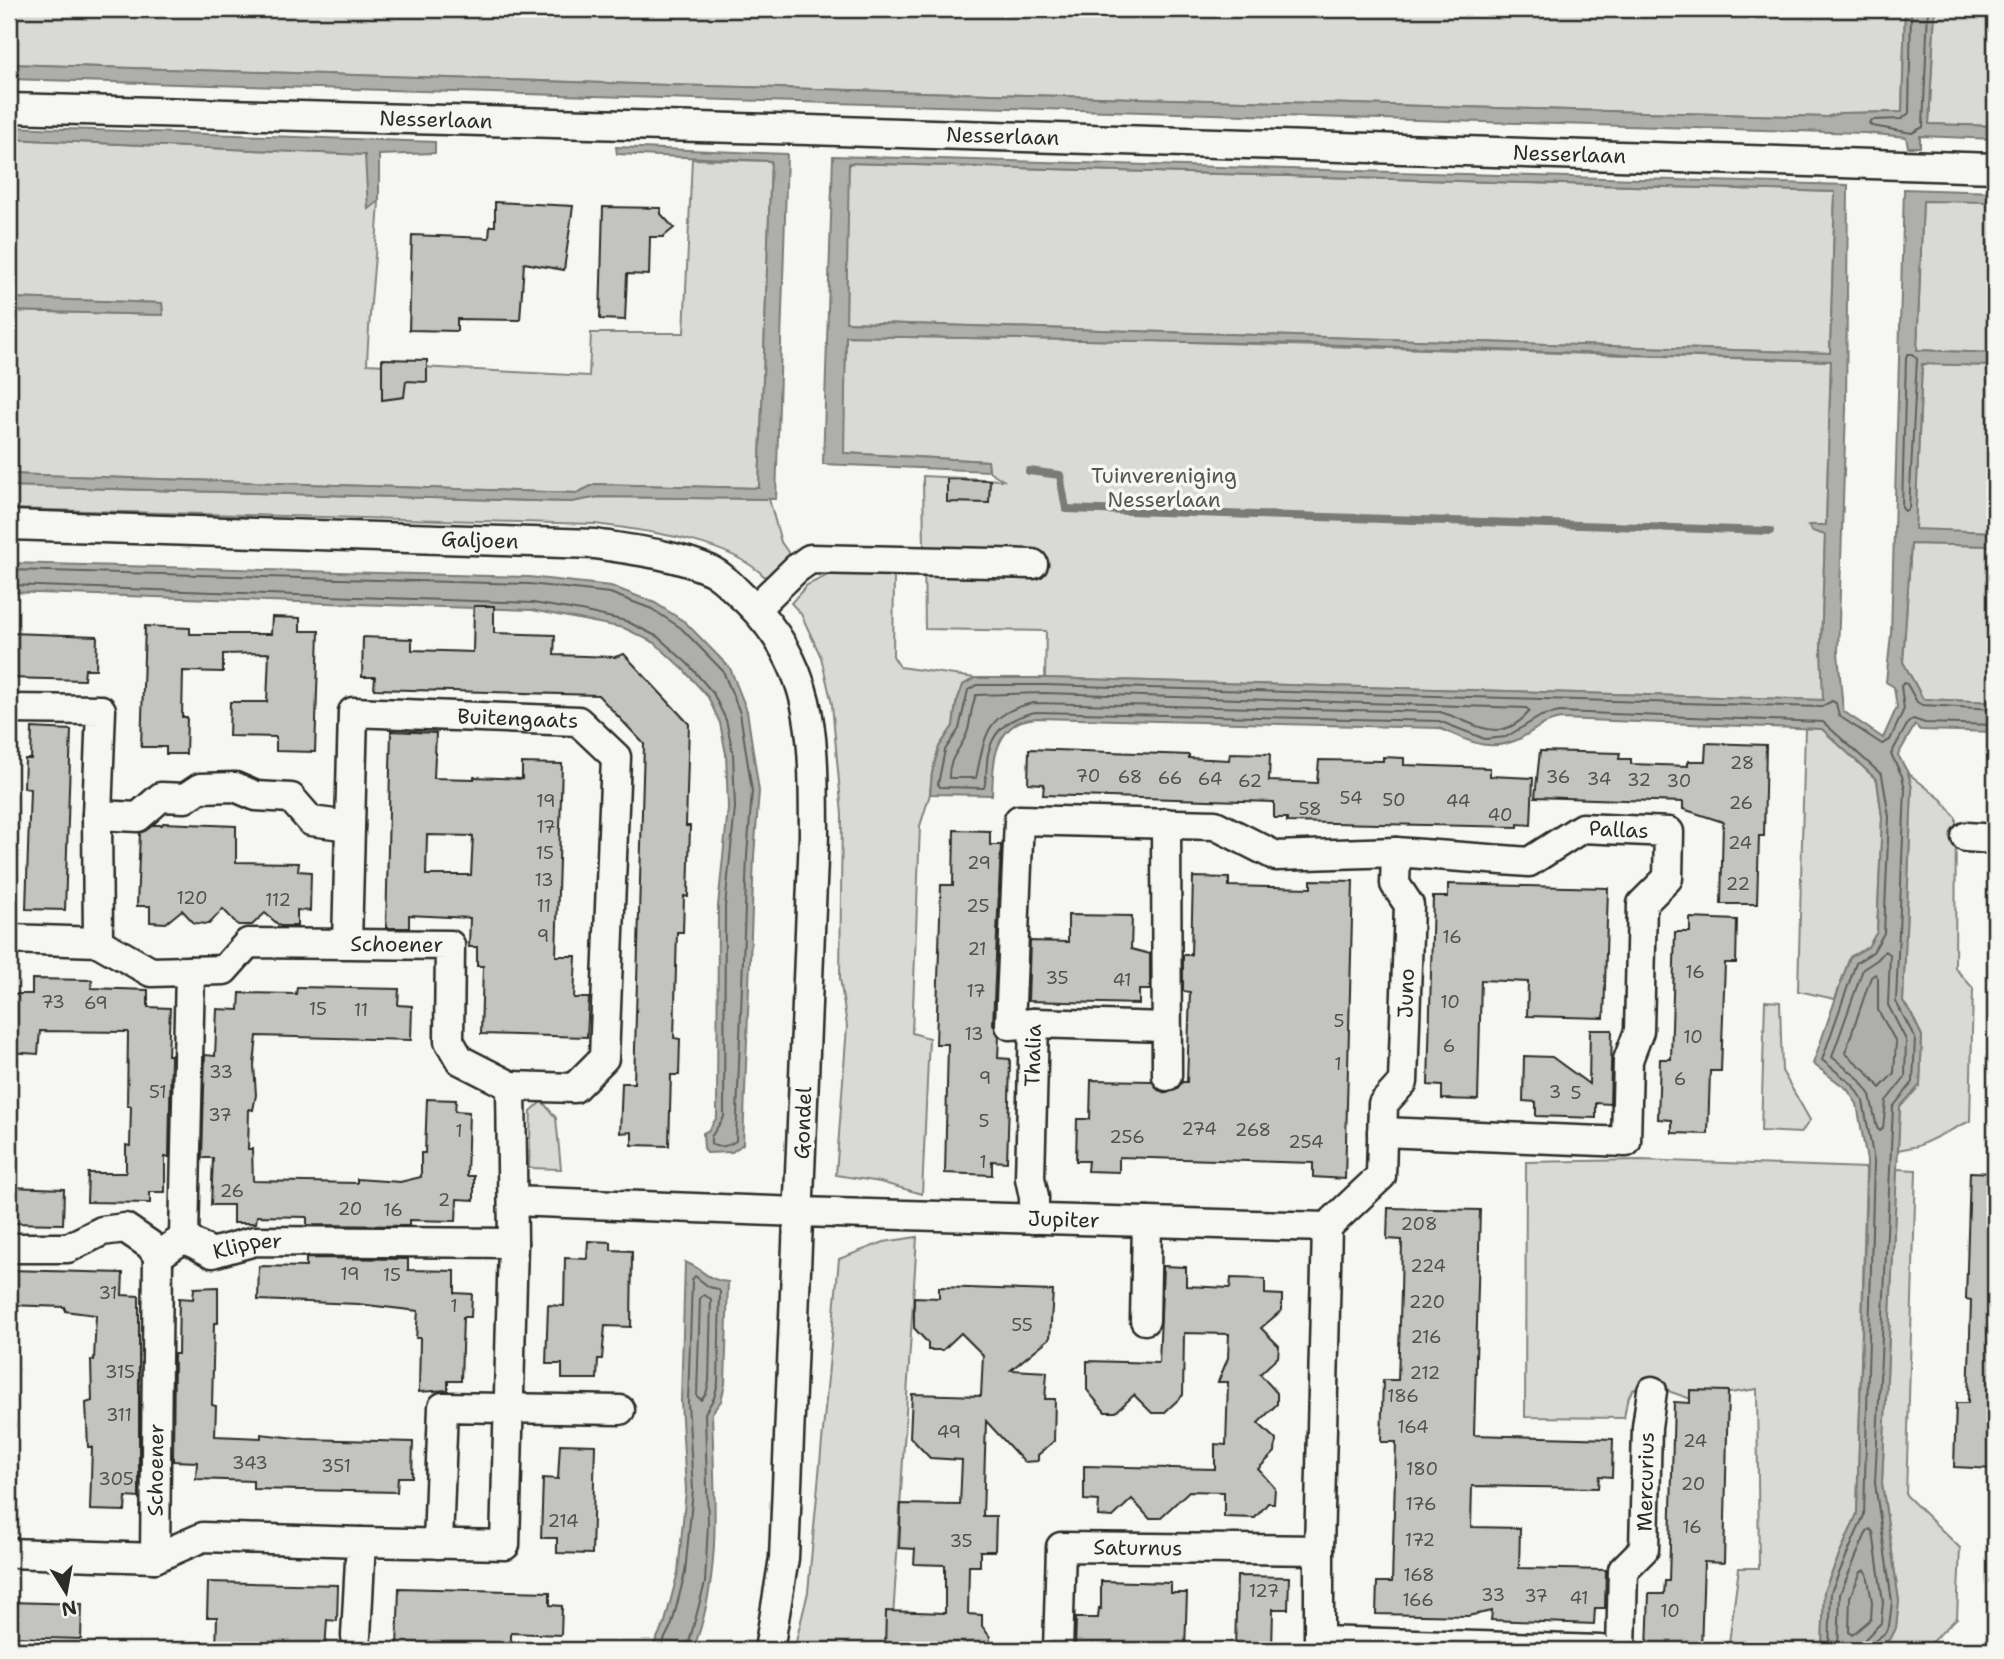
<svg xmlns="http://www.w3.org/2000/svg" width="2004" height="1659" font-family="'Shantell Sans',sans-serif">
  <rect width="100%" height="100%" fill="#f6f6f2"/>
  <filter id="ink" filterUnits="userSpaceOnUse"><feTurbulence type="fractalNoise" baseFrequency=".0143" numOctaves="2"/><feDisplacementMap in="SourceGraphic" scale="14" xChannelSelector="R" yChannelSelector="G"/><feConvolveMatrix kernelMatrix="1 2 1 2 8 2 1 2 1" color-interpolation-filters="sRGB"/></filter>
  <g filter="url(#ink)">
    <g fill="#d9d9d5" stroke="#828280" stroke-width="2">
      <path d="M9 9H1905L1902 112 1840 113 1827 117 668 85 9 64Z"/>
      <path d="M1935 9H1995V126L1929 124Z"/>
      <path d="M9 139 366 155 369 209 379 201C376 256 369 310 367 364L589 376 591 333H684L692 159 771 161 759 488 595 484 577 493 9 474V311L163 315 162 303 9 298Z"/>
      <path d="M848 163 1835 192 1830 353 846 322Z"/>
      <path d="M1923 200 1995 202V353L1917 350Z"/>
      <path d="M846 336 1154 341 1831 361 1826 525 1809 526 1825 534 1821 647 1824 700 1045 678 1046 631 925 629 923 476 1003 480 989 471 988 461 843 453Z"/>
      <path d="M1922 364 1995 366V532L1915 530Z"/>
      <path d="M9 486 571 502 599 497 769 499 781 542 792 558 765 577C727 539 645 531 595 524L9 509Z"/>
      <path d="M1911 544 1995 546V702L1923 699 1903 662Z"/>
      <path d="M830 574 894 576 893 656 900 667 975 678 963 685 956 704 953 726 939 747 932 773 930 794 920 826 912 1033 929 1038 922 1194 880 1182 836 1175 847 1026 840 978 842 815 832 704 821 657 801 614 791 603 807 585Z"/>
      <path d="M1805 728 1822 729 1877 780 1882 817 1877 932 1868 947 1850 957 1835 999 1798 991Z"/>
      <path d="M1908 773 1942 800 1956 818 1955 968 1973 988 1970 1121 1918 1146 1898 1150 1900 1107 1920 1085 1922 1036 1911 1013 1903 1002 1912 788Z"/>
      <path d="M1765 1001 1780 1002 1782 1071 1810 1120 1801 1133 1761 1131Z"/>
      <path d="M542 1101 556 1118 561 1169 529 1168 531 1111Z"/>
      <path d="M1640 1160 1866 1168 1857 1514 1824 1591 1822 1650H1728L1739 1568H1759L1757 1389 1691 1399 1671 1392 1661 1386 1647 1385 1632 1390 1627 1401 1624 1418 1525 1417 1526 1162Z"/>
      <path d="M1897 1169 1916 1170 1906 1495 1960 1548 1957 1618 1923 1650H1874L1891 1638 1896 1627 1899 1601 1882 1483Z"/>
      <path d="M917 1237 891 1650H794L808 1592 839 1259 884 1242Z"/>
    </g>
    <g fill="#aeaeab" stroke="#7a7a78" stroke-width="2" fill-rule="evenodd">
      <path d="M1905 9H1935L1929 124 1995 126V139L1920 136V147H1908L1906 137 1864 133 9 79V64L668 85 1827 117 1840 113 1902 112Z"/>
      <path d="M9 127 435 142V153L379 155V201L368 209 365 155 9 139Z"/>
      <path d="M616 147 787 154 776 499 599 497 571 502 9 486V474L577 493 595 484 759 488 771 161 617 154Z"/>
      <path d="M833 156 1848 185 1846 410 1838 652 1843 711 1883 738 1897 707 1894 687 1886 682 1891 634 1904 189 1995 192V202L1923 201 1917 350 1995 353V366L1922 364 1915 529 1995 532V546L1911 544 1903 662 1923 699 1995 702V732L1920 730 1915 725 1898 755 1908 773 1912 788 1903 1002 1911 1013 1922 1036 1920 1085 1900 1107 1882 1483 1899 1601 1896 1628 1891 1638 1874 1650H1822L1824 1591 1857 1514 1867 1161 1857 1104 1847 1089 1813 1064 1850 957 1868 947 1877 932 1882 817 1877 780 1822 729 1560 719C1541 723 1537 729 1521 738 1490 754 1468 741 1439 728L1036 718C1031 719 1023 720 1019 722 992 736 993 770 992 795L930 794 932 773 939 747 953 726 956 704 963 685 975 678H1045L1823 700 1821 647 1825 535 1812 531 1809 525H1826L1831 361 1310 344 846 336 844 453 988 461 989 471 823 464ZM849 163 1835 192 1830 353 846 322Z"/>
      <path d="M9 298 162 303 163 315 9 311Z"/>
      <path d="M9 563 529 577 611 586 655 603 685 622 730 668 747 711 759 791 754 856 743 1144 732 1152 707 1153 704 1148 703 1133 709 1130 717 1117 718 906 728 808 726 754 720 723 708 697 683 669 655 643 624 628 532 610 9 592Z"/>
      <path d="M685 1262C704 1269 705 1280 728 1282L725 1384 721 1401 712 1413C714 1492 723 1575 693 1650H651L665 1622 678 1572 686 1490 681 1402Z"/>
    </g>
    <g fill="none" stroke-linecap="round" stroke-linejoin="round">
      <g stroke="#5f5f5e" stroke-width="2">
        <path d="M1911 9 1909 113 1902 119 1872 120 1869 123 1872 126 1912 133 1923 127 1928 9"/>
        <path d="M1908 354H1912L1917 359 1909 508 1905 511 1902 508 1906 357Z"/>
        <path d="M9 570 529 584 610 593 652 609 681 628 723 671 740 713 752 791 747 856 736 1141C729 1146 718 1149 711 1144V1137L724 1117 725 907 735 808 733 753 726 720 713 693 688 664 658 637 626 621 581 611 533 603 9 585"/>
        <path d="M1045 693 1526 708 1530 711C1498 748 1474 721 1440 712L1033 703C985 713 985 737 976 778H949C948 756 963 748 968 730 971 718 971 707 976 695Z"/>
        <path d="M1885 951 1890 954 1888 1005 1906 1040 1905 1077 1886 1101 1883 1128 1880 1131 1877 1128 1870 1095 1858 1078 1832 1057 1863 969 1877 960Z"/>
        <path d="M1875 974 1878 978V1010L1896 1042 1894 1073 1880 1088 1866 1071 1845 1053 1871 977Z"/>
        <path d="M704 1295 711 1299 709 1382 706 1394 701 1400 697 1396 700 1298Z"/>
        <path d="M1865 1570 1867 1573 1872 1602 1871 1619 1852 1635 1849 1632 1850 1597 1861 1572Z"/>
        <path d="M659 1650 672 1624 685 1573 693 1490 688 1402 692 1280 695 1276 709 1287 718 1289 720 1292 718 1383 714 1398 705 1413 708 1524 705 1583 687 1650"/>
        <path d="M1829 1650 1831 1592 1864 1515 1874 1161 1863 1101 1852 1084 1822 1060 1856 963 1873 952 1884 933 1889 817 1882 775 1823 722 1560 712 1541 716 1506 737 1485 739 1439 721 1035 712C1012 717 993 729 988 754 986 765 987 778 984 788L940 787 938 784 945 750 959 729 968 690 977 685H1045L1821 707 1832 701 1836 703 1839 716 1882 744 1890 740 1904 709 1901 686 1904 683 1907 684 1917 702 1922 705 1995 709"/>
        <path d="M1838 1650 1840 1594 1867 1531 1870 1529 1873 1532 1883 1602 1881 1623 1865 1639 1862 1650"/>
        <path d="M1870 1650 1872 1643 1885 1633 1889 1626 1892 1602 1875 1483 1893 1107 1913 1082 1915 1038 1896 1002 1905 789 1902 776 1891 754 1908 723 1913 719 1925 723 1995 725"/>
      </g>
      <path stroke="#7a7a78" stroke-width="8" d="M1029 471 1060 475 1066 509 1770 531"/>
    </g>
    <g fill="#c3c3c0" stroke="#2b2b2b" stroke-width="2" fill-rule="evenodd">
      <path d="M495 202 573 206 564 270 524 263 520 320 457 319V331L409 330 412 235 489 238 490 226H495Z"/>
      <path d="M603 207 661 208V214L674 228 663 237H650L649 275 627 274 625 320 600 319Z"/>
      <path d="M382 359 427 360V382L406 381 404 397 382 400Z"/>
      <path d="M947 479 990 480 989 503 947 502Z"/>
      <path d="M474 606H494V633L555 635 554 655 615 657 624 654 689 724 686 826H690L688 897 684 896 683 932H677L674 1038 680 1039 679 1075H671L669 1146 632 1145V1132L620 1133 622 1083H634L644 744 598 695 374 689 375 677H362L363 637 412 639V650L473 652Z"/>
      <path d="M272 617 300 618V631H319L315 752 276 751V737L229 736 230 702H267L269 653 223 654V672L183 671 182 717H187L186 754H166V747H141L145 626 190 628V634H271Z"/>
      <path d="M9 633 97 636 96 669H85L84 680 9 678Z"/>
      <path d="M32 728 71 730 65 910 26 909 30 789 24 788 25 759H31Z"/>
      <path d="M391 731 436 733 434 778 474 779V777L522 779V763L562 764 556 956H576L574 998H589L587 1037 481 1034 483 966H477V947H469L470 918 409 915V928H386ZM427 835 473 836 471 875H426Z"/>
      <path d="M1706 743 1766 745 1764 836H1759L1757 904H1721L1723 822 1683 809V802L1535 797 1540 751 1620 753 1619 759H1631V764L1688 766V761H1705Z"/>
      <path d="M1029 749 1189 755V758L1229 760 1230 753 1270 754 1269 781 1317 783 1319 760 1383 761V757L1404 758V765L1490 768V776L1533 778 1531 825 1518 824V827L1287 822V818H1274V802L1043 795 1044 784 1028 783Z"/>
      <path d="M163 823 236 826V862L299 863 298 871 311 872 310 911 297 910V926H280L265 913 252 925H238L223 909 209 924 194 923 182 910 166 923 150 922V906H137L140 833 154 825H162Z"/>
      <path d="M954 830 990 831V845H1001L993 1024 999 1036 998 1058 1010 1059 1009 1101 1007 1162 992 1161V1175L945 1173 948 1044H936L941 885H953Z"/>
      <path d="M1193 877 1229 878V886L1311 888V880L1353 881 1345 1179 1313 1177V1163L1119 1157V1172L1087 1171 1088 1161H1076L1077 1119H1090L1091 1080 1152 1081 1158 1090 1166 1093 1176 1090 1182 1082H1187L1190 992 1183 991V955H1191Z"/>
      <path d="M1448 884 1608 888 1604 1018 1527 1016 1528 982 1481 980 1478 1100 1442 1099V1086L1428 1085 1433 897H1448Z"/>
      <path d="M1068 915 1132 916 1131 949 1150 954V990H1139V1004L1028 1001 1030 941 1068 942Z"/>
      <path d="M1690 918 1737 920 1736 963H1725L1721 1071H1710L1708 1134 1672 1133V1120L1658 1119 1660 1059H1671L1675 932H1690Z"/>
      <path d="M32 979 92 980 91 988 148 990V1007L170 1008 168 1055H171L169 1157H165V1192H150V1203L87 1202 88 1173H126V1145L130 1146 131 1106H127L128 1032 40 1031 38 1054 9 1052V994H32Z"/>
      <path d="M297 987 399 989 398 1005 412 1006 411 1040 257 1036 254 1065 256 1095 253 1110 249 1109 248 1149H252L253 1181 357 1183V1179L400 1182 421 1177V1153H425L427 1099 456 1100 455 1111 469 1112 467 1176H474V1200L457 1199 456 1221 409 1220V1226L307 1225V1217L257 1216 256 1223H233V1205H211L213 1158H202L205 1055 215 1056 217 1009 239 1010 240 993 296 994Z"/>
      <path d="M1590 1030H1612L1610 1104 1596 1103V1118L1536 1116V1102L1523 1101 1524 1056 1552 1057 1589 1084Z"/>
      <path d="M1970 1172 1995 1173V1469L1954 1467 1956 1403H1968L1971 1300 1966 1299Z"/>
      <path d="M9 1187 64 1189 63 1224 9 1223Z"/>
      <path d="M1388 1208 1480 1210 1474 1435 1613 1439 1612 1477 1599 1476 1598 1488 1472 1486 1471 1527 1520 1528 1519 1568 1606 1570 1605 1608H1595L1594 1624 1491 1620 1492 1611 1468 1616 1376 1614 1377 1582H1392L1396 1442H1381L1383 1380H1398L1401 1292 1402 1240 1387 1239Z"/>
      <path d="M588 1241 611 1242V1250L632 1251 631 1327 605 1326 602 1359H598L597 1379H562V1364H546L548 1305 564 1306 565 1258 587 1259Z"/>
      <path d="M306 1258 408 1259V1270L455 1271V1293L472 1294 471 1317H463L461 1381H448V1390L419 1392 420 1338H416L418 1311 358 1304 258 1300 259 1266 306 1267Z"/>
      <path d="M1163 1266 1186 1267V1286L1230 1288 1231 1278 1265 1279V1294L1282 1295V1310L1261 1328 1279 1346 1278 1357 1260 1374 1277 1393V1404L1258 1423 1276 1440 1275 1452 1258 1469 1275 1488 1274 1503H1268L1255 1518 1224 1517V1492L1189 1491 1160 1518H1149L1132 1499 1113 1517 1098 1516 1099 1501 1084 1500V1466L1215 1469V1444L1226 1445 1228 1382H1218L1228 1358 1229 1334 1184 1333 1183 1395 1164 1413H1152L1134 1395 1116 1412H1105L1087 1390V1361L1159 1363Z"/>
      <path d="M9 1270 123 1273 122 1295 139 1296V1498L126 1497 125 1511 90 1510 92 1447H88L86 1403 92 1401 91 1360H94L96 1315 65 1311V1307L9 1305Z"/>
      <path d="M218 1287V1323H214L212 1405 216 1406 215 1436 261 1438V1434L305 1439 413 1442 412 1477H398L397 1492 253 1489V1481L196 1479 197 1462 173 1461 174 1354H178L179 1298 193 1299 194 1288Z"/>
      <path d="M939 1287 1053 1291 1050 1338 1011 1370 1047 1372 1045 1399H1055L1054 1441 1038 1455V1461L1024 1462 986 1421 983 1516H996L995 1551H980V1566H969L968 1614 982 1615V1626L990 1637 989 1650H885L886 1611 945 1613V1565L914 1564 915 1549 899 1548 901 1504 960 1505 962 1460 930 1458 910 1437 912 1394 981 1396 983 1355 961 1333 943 1350H928V1343L914 1328V1297L939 1298Z"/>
      <path d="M1690 1390 1728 1391 1724 1563 1704 1562 1701 1650H1647L1649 1594H1664L1665 1581H1669L1674 1402 1690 1403Z"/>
      <path d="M560 1444 595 1445 592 1554 557 1553V1538H541L543 1478 558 1479Z"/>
      <path d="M1237 1576 1289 1577 1288 1609H1273L1272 1650H1235Z"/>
      <path d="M1101 1581 1171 1583V1593H1187L1185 1650H1075L1076 1618H1098L1099 1608 1101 1609Z"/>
      <path d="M208 1582 338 1585 337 1621 327 1620 325 1650H216L217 1617H207Z"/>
      <path d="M399 1588 550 1592V1605L562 1606 561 1635 511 1633V1650H397Z"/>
      <path d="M9 1602 82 1604 81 1639 9 1637Z"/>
    </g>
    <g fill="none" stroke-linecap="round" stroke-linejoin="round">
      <g stroke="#2b2b2b" stroke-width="33">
        <g id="minor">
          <path id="s1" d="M9 108 808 130 1995 168"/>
          <path id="s2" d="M9 525 595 544C633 550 673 554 710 570 723 576 736 591 747 601 818 670 813 743 814 835L784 1558 769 1650"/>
          <path d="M755 609 796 569 810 559 1033 564"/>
          <path d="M9 709 101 710 97 815 98 942"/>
          <path d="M97 815 138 817 161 797 185 798 200 788 235 787 256 796 291 798 311 821 350 826"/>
          <path d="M1166 823 1167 1076"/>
          <path d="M1966 837 1995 839"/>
          <path id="s3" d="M9 939 98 942 151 972 224 970 248 943 450 945 449 1041 460 1060 511 1086 513 1243 505 1545 361 1542"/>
          <path id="s4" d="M347 943 353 712 578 721 616 757 604 1058 574 1088 511 1086"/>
          <path id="s5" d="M1034 1023 1010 1025 1019 820 1215 825 1276 856 1396 852 1529 862 1582 828 1669 832 1668 878 1642 904 1639 1031 1628 1060 1626 1142 1382 1132"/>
          <path id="s6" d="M513 1201 799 1212 1327 1227"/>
          <path id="s7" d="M1034 1219V1197L1030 1178 1034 1023 1166 1027"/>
          <path d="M184 1238 190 971"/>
          <path id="s8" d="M9 1248H68L102 1231 125 1228 150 1245 158 1256 184 1238 212 1253 255 1241 513 1243"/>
          <path d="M1145 1320 1147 1222"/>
          <path d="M438 1544 443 1407 620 1410"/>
          <path d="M9 1553 155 1558 203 1537 361 1542 356 1636"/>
          <path id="s9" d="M155 1558 158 1256"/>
          <path d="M1320 1641 1600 1650"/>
          <path id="s10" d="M1058 1650 1061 1547 1319 1550"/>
          <path id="s11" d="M1319 1650V1550L1327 1227 1381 1176 1383 1104 1403 1082 1409 905 1395 884 1396 852"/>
          <path id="s12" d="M1621 1650 1623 1570 1644 1549 1647 1427 1652 1391"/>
        </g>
      </g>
      <use href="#minor" stroke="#f6f6f2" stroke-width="28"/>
    </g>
  </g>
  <g text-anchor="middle" stroke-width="7" stroke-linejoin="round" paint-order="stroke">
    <g font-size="18" fill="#515150">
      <text x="1742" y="769">28</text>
      <text x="1088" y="782">70</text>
      <text x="1130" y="783">68</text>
      <text x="1558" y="783">36</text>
      <text x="1170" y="784">66</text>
      <text x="1210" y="785">64</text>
      <text x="1599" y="785">34</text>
      <text x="1639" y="786">32</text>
      <text x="1250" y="787">62</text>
      <text x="1679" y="787">30</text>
      <text x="1351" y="804">54</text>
      <text x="1394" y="806">50</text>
      <text x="546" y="807">19</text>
      <text x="1458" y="807">44</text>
      <text x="1741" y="809">26</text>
      <text x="1310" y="815">58</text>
      <text x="1500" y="821">40</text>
      <text x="546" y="833">17</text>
      <text x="1740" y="849">24</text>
      <text x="545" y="859">15</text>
      <text x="979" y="869">29</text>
      <text x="544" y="886">13</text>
      <text x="1738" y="890">22</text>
      <text x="192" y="904">120</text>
      <text x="278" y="906">112</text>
      <text x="544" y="912">11</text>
      <text x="978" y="912">25</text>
      <text x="543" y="942">9</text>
      <text x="1452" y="943">16</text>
      <text x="977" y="955">21</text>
      <text x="1695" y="978">16</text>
      <text x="1057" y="984">35</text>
      <text x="1122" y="986">41</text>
      <text x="976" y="997">17</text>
      <text x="53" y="1008">73</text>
      <text x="1450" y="1008">10</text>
      <text x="96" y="1009">69</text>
      <text x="318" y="1015">15</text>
      <text x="361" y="1016">11</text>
      <text x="1339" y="1027">5</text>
      <text x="974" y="1040">13</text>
      <text x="1693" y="1043">10</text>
      <text x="1449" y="1052">6</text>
      <text x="1338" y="1070">1</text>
      <text x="221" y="1078">33</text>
      <text x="985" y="1084">9</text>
      <text x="1680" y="1085">6</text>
      <text x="158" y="1098">51</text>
      <text x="1555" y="1098">3</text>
      <text x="1576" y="1099">5</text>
      <text x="220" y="1121">37</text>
      <text x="984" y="1127">5</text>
      <text x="1199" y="1135">274</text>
      <text x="1253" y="1136">268</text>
      <text x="459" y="1137">1</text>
      <text x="1127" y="1143">256</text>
      <text x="1306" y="1148">254</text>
      <text x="983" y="1168">1</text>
      <text x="232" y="1197">26</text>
      <text x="444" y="1206">2</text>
      <text x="350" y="1215">20</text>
      <text x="393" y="1216">16</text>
      <text x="1419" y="1230">208</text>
      <text x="1428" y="1272">224</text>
      <text x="350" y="1280">19</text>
      <text x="392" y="1281">15</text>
      <text x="108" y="1299">31</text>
      <text x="1427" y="1308">220</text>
      <text x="454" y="1312">1</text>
      <text x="1022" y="1331">55</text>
      <text x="1426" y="1343">216</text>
      <text x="120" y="1378">315</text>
      <text x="1425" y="1379">212</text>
      <text x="1403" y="1402">186</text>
      <text x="119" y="1421">311</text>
      <text x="1413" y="1433">164</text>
      <text x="949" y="1438">49</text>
      <text x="1695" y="1447">24</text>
      <text x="250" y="1469">343</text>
      <text x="336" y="1472">351</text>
      <text x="1422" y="1475">180</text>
      <text x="116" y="1485">305</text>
      <text x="1693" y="1490">20</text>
      <text x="1421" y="1510">176</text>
      <text x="563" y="1527">214</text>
      <text x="1692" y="1533">16</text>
      <text x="1420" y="1546">172</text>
      <text x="961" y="1547">35</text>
      <text x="1419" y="1581">168</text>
      <text x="1264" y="1597">127</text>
      <text x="1493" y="1601">33</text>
      <text x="1536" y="1602">37</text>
      <text x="1579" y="1604">41</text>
      <text x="1418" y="1606">166</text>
      <text x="1670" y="1617">10</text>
    </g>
    <g font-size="21" fill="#2b2b2b" stroke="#f6f6f2">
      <text dy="7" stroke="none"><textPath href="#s1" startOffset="427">Nesserlaan</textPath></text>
      <text dy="7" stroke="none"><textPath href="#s1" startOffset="994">Nesserlaan</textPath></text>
      <text dy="7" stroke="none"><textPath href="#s1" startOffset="1561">Nesserlaan</textPath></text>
      <text dy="7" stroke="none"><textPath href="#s2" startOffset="471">Galjoen</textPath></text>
      <text dy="7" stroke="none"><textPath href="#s4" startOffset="396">Buitengaats</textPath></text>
      <text dy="7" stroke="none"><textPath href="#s5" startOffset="847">Pallas</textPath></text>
      <text dy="7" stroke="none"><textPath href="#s3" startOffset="408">Schoener</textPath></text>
      <text dy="7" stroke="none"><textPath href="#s11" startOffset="688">Juno</textPath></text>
      <text dy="7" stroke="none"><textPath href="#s7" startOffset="164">Thalia</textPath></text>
      <text transform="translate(803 1123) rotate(-88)" y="7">Gondel</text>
      <text dy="7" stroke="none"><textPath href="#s6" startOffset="551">Jupiter</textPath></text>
      <text dy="7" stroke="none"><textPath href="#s8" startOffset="264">Klipper</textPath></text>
      <text dy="7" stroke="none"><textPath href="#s9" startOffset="88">Schoener</textPath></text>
      <text dy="7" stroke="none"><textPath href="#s12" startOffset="177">Mercurius</textPath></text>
      <text dy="7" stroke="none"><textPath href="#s10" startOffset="180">Saturnus</textPath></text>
    </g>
    <g font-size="21" fill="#565656" stroke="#f6f6f2">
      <text x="1164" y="483">Tuinvereniging<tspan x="1164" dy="24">Nesserlaan</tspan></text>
    </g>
  </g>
  <rect width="2004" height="1659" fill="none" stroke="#f6f6f2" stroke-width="35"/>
  <rect x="18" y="18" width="1969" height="1624" fill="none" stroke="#2b2b2b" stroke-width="2.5" filter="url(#ink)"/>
  <g transform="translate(66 1592) rotate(169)" stroke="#f6f6f2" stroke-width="5" paint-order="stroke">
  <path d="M0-5L12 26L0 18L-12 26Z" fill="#2b2b2b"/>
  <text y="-10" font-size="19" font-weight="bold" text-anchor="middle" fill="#2b2b2b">N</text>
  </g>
</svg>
